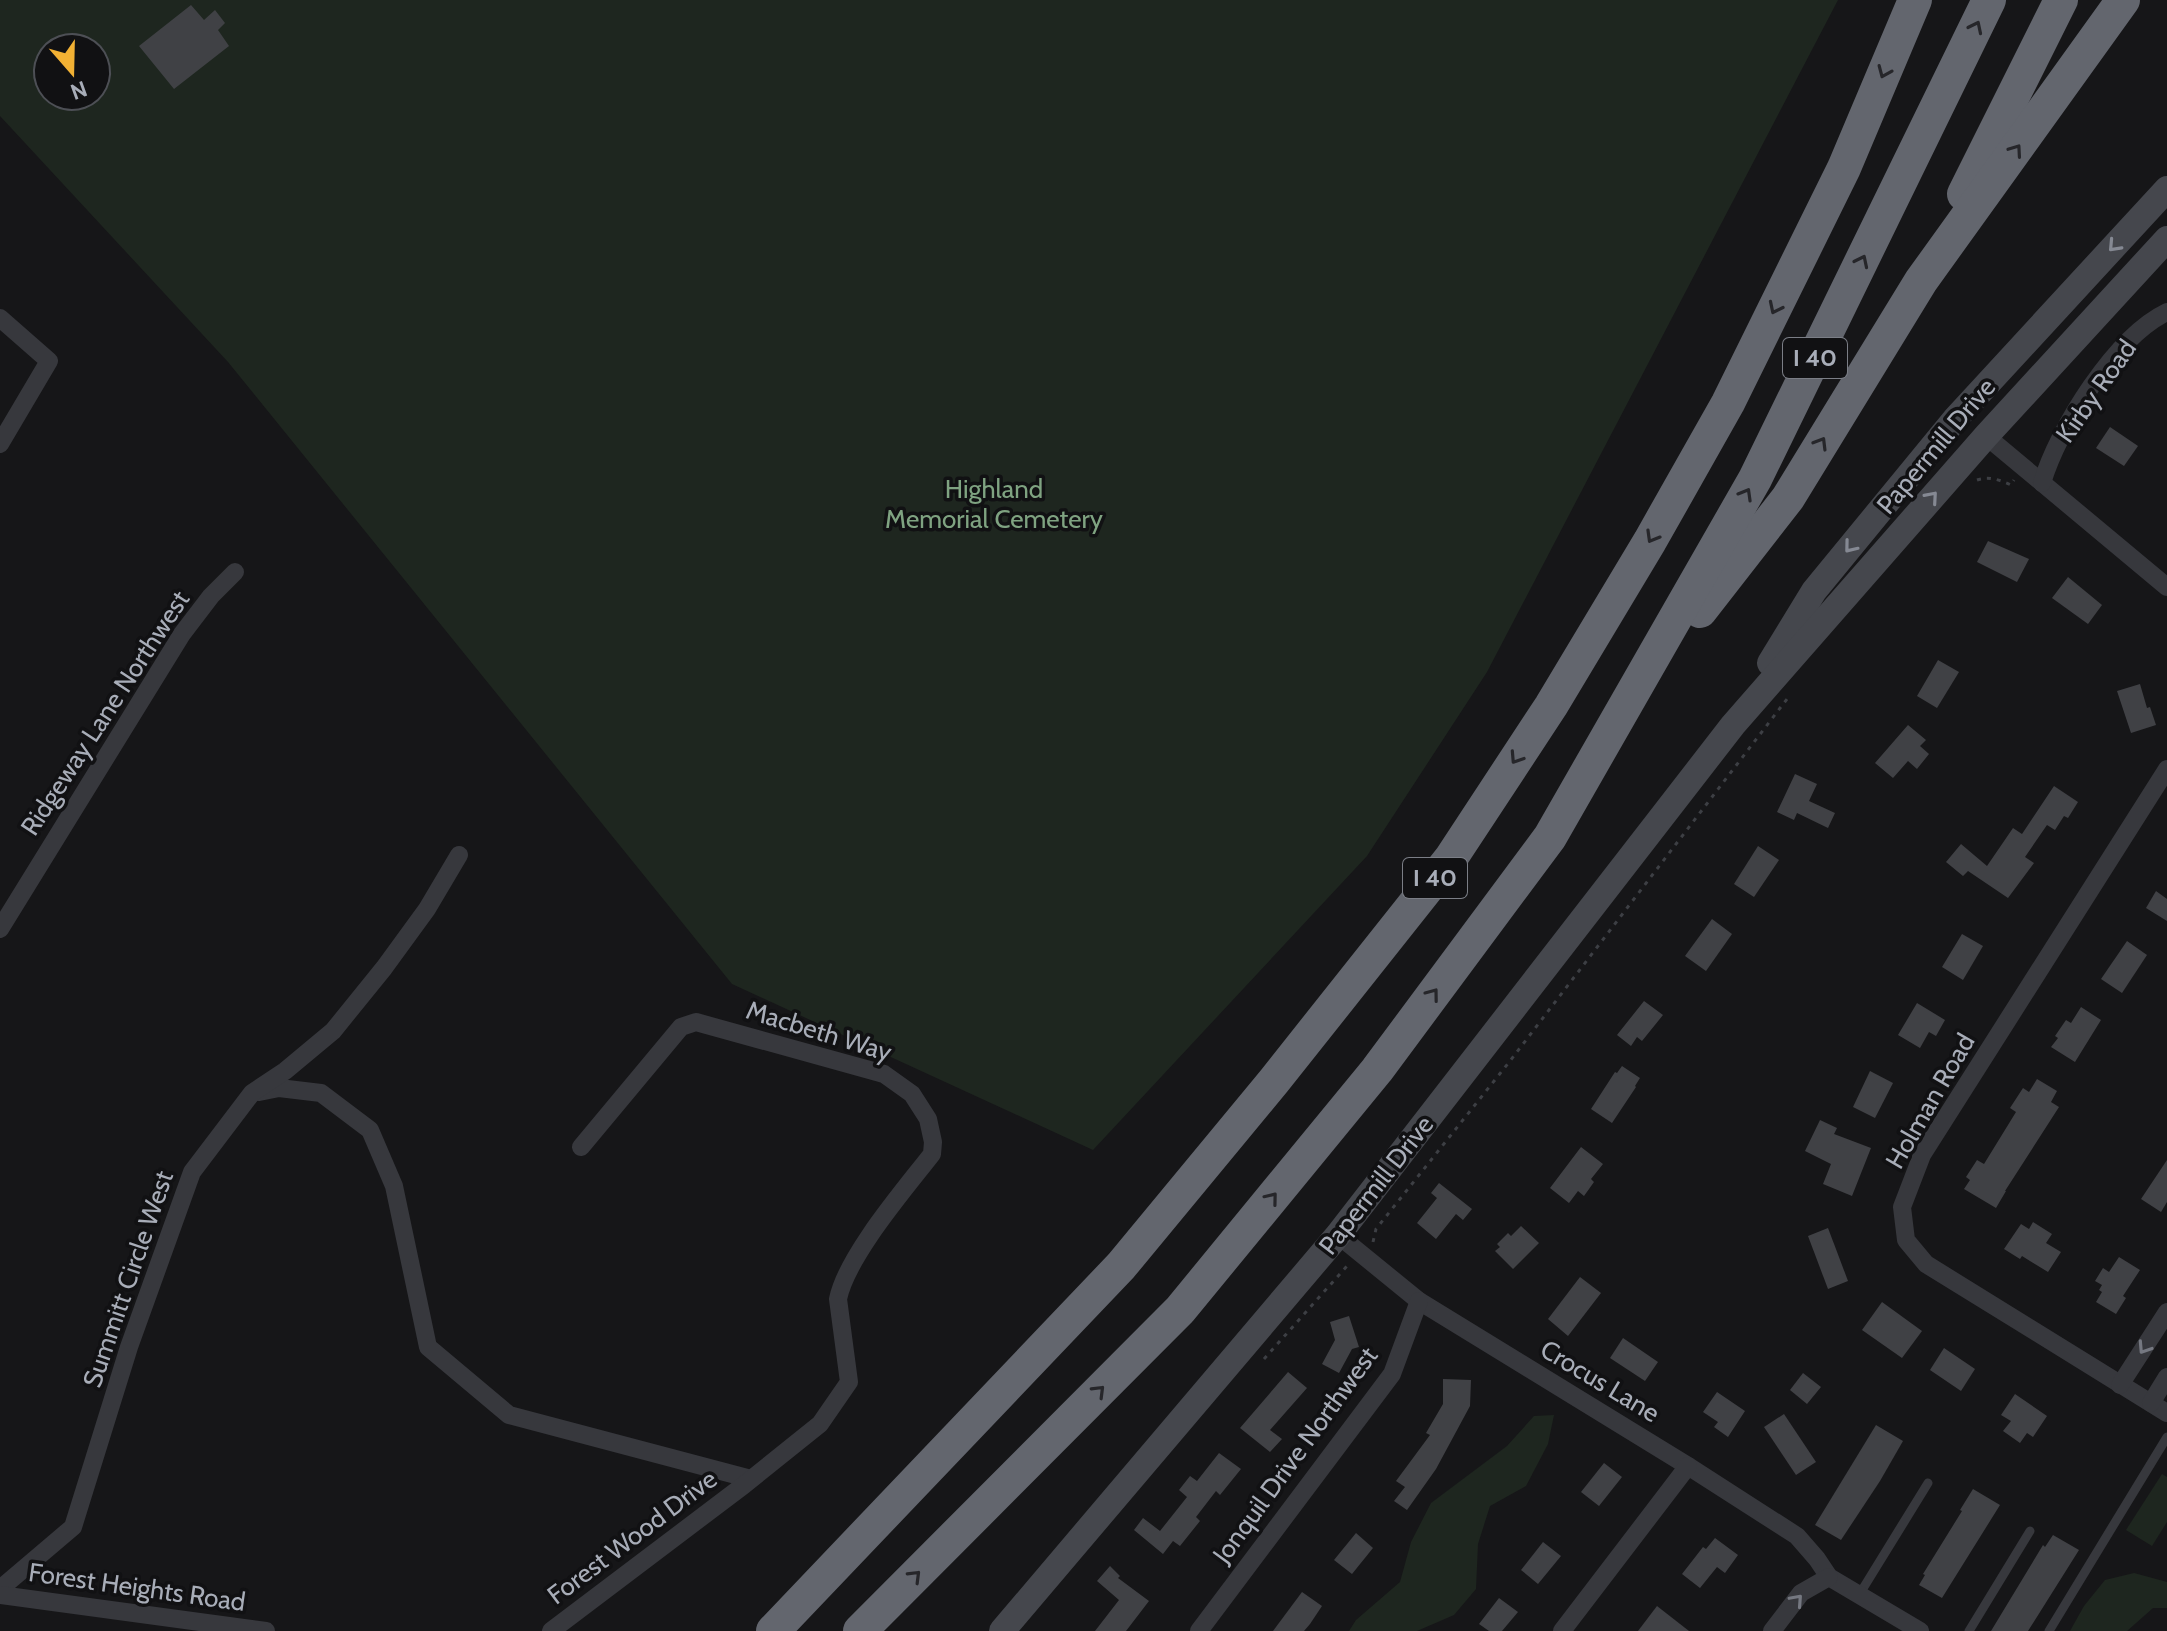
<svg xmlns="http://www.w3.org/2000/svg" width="2167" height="1631" font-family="Cabin,sans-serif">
  <rect width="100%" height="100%" fill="#161618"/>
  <g fill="#1e261f" fill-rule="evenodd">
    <path d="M0 0H1838L1487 672 1367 856 1093 1150 732 984 228 362 0 116ZM48 48H96V96H48Z"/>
    <path d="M1554 1415 1548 1444 1526 1486 1490 1506 1478 1544 1476 1589 1454 1615 1417 1631H1349L1356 1620 1400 1582 1411 1542 1431 1503 1507 1446 1534 1416Z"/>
    <path d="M2162 1474 2167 1477V1522L2152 1546 2126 1530Z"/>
    <path d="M2134 1573 2167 1582V1608H2153L2127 1631H2070L2084 1606 2105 1580Z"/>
  </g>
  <g fill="#404145">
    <path d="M191 5 204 20 215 10 225 23 218 30 229 46 174 89 139 46Z"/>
    <path d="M2110 427 2138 446 2124 466 2096 448Z"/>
    <path d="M1988 541 2029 559 2017 582 1977 562Z"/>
    <path d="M2068 577 2102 605 2088 624 2052 598Z"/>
    <path d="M1938 660 1959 672 1937 708 1917 696Z"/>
    <path d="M2140 684 2147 708 2150 707 2156 725 2131 733 2117 691Z"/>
    <path d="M1908 725 1926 740 1920 746 1929 754 1917 769 1908 761 1893 778 1875 763Z"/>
    <path d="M1795 774 1817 784 1809 801 1835 813 1828 828 1797 813 1794 820 1777 812Z"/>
    <path d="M2054 786 2078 802 2068 818 2064 816 2055 830 2047 825 2025 857 2034 863 2008 898 1968 871 1963 876 1946 862 1961 844 1987 866 2013 828 2022 834Z"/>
    <path d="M1758 846 1779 860 1754 897 1734 884Z"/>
    <path d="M2156 891 2167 899V921L2146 908Z"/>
    <path d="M1712 919 1732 934 1706 971 1685 956Z"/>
    <path d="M1962 934 1983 946 1963 980 1942 967Z"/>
    <path d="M2127 941 2147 955 2122 993 2101 979Z"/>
    <path d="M1644 1001 1663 1015 1642 1041 1637 1037 1631 1046 1617 1035Z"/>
    <path d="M1917 1003 1945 1020 1936 1036 1929 1032 1920 1048 1898 1035Z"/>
    <path d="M2081 1007 2101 1020 2075 1062 2051 1047 2058 1038 2055 1036 2066 1020 2071 1023Z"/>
    <path d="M1622 1066 1640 1078 1635 1086 1636 1087 1612 1123 1591 1109 1615 1072 1617 1073Z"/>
    <path d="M1870 1071 1893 1083 1875 1118 1853 1107Z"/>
    <path d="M2037 1079 2057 1091 2051 1102 2059 1107 2005 1191H2006L1996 1208 1964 1189 1970 1180 1966 1177 1977 1160 1984 1164 2016 1112 2010 1108 2023 1088 2029 1092Z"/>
    <path d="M1820 1120 1837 1128 1834 1134 1871 1148 1852 1196 1823 1184 1831 1164 1805 1151Z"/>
    <path d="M1581 1147 1603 1164 1591 1179 1594 1182 1584 1196 1578 1191 1569 1203 1550 1188Z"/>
    <path d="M2167 1160V1202L2161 1212 2141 1199Z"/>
    <path d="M1439 1183 1472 1209 1463 1220 1456 1214 1436 1239 1417 1223 1437 1198 1431 1193Z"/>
    <path d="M2033 1222 2052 1234 2046 1243 2061 1252 2048 1272 2022 1256 2020 1259 2004 1249 2021 1224 2029 1229Z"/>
    <path d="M1521 1226 1539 1243 1513 1269 1495 1251 1500 1247 1497 1244 1508 1233 1511 1236Z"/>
    <path d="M1828 1228 1848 1281 1828 1289 1808 1236Z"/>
    <path d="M2119 1257 2140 1270 2123 1296 2126 1298 2116 1314 2096 1302 2102 1292 2099 1290 2102 1285 2095 1281 2103 1268 2109 1272Z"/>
    <path d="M1580 1277 1601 1293 1568 1336 1548 1319Z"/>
    <path d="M1882 1302 1922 1331 1902 1358 1862 1330Z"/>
    <path d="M1349 1316 1359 1347 1352 1349 1339 1373 1322 1364 1335 1340 1330 1322Z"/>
    <path d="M1623 1338 1658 1362 1645 1381 1610 1358Z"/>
    <path d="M1944 1348 1975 1369 1961 1391 1930 1370Z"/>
    <path d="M1288 1372 1307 1388 1270 1430 1282 1439 1270 1452 1240 1428Z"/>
    <path d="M1803 1373 1821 1387 1807 1404 1790 1390Z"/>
    <path d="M1443 1379 1471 1380 1470 1406 1436 1469 1407 1510 1394 1501 1405 1487 1396 1481 1430 1435 1426 1433 1443 1404Z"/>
    <path d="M1717 1392 1745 1411 1728 1437 1714 1427 1718 1422 1703 1412Z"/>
    <path d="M2015 1394 2047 1416 2033 1437 2027 1433 2020 1443 2003 1431 2011 1421 2001 1415Z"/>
    <path d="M1784 1414 1816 1462 1796 1475 1764 1427Z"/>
    <path d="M1876 1425 1903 1441 1880 1481 1841 1540 1815 1525Z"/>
    <path d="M1219 1453 1241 1469 1220 1495 1216 1491 1196 1517 1200 1521 1180 1546 1173 1541 1163 1554 1134 1530 1143 1518 1160 1531 1187 1497 1179 1490 1190 1476 1197 1481Z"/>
    <path d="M1604 1463 1622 1477 1599 1506 1581 1492Z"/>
    <path d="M1973 1489 2000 1505 1942 1598 1919 1585 1925 1575 1923 1574 1962 1511 1960 1510Z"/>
    <path d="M1356 1533 1373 1548 1352 1574 1334 1560Z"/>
    <path d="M2053 1535 2079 1550 2028 1631H1991L2043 1545 2045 1547Z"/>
    <path d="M1715 1538 1738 1555 1725 1573 1717 1567 1700 1588 1682 1574 1703 1547 1706 1549Z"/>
    <path d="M1543 1542 1561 1556 1538 1584 1521 1570Z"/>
    <path d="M1110 1566 1120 1576 1118 1578 1149 1601 1126 1631H1095L1119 1600 1097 1581Z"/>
    <path d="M1302 1592 1322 1606 1310 1624 1304 1631H1273Z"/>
    <path d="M1499 1598 1518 1612 1502 1631H1489L1479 1624Z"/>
    <path d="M1657 1606 1689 1631H1638Z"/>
  </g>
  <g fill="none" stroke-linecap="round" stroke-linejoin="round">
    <g stroke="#3d3f44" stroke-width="3" stroke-dasharray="4 6" stroke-linecap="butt">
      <path d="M1977 480C1989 476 2000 480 2011 485L2014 480"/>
      <path d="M1373 1242 1376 1229 1510 1061 1787 699"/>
      <path d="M1264 1359 1347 1266"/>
    </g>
    <g stroke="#37383d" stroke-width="9">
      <path d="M1859 1595 1928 1483"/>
      <path d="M1969 1631 2030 1531"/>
      <path d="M2049 1631 2167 1437"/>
    </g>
    <g stroke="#37383d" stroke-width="18">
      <path d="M0 318 49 361 0 444"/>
      <path d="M1986 436 2167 587"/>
      <path d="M2042 483C2058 429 2115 337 2167 312"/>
      <path d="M2167 769 1922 1155 1902 1207 1906 1240 1926 1264 2167 1413"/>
      <path d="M0 929 182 634 211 596 235 572"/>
      <path d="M259 1092 279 1088 321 1093 370 1130 394 1186 428 1347 509 1415 751 1479"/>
      <path d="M1338 1235 1419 1301 1688 1466 1797 1536 1817 1559 1829 1577 1920 1631"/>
      <path d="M2120 1385 2167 1312"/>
      <path d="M2151 1403 2167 1377"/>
      <path d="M0 1589 73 1527 129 1347 192 1172 252 1093 285 1071 333 1031 384 968 427 909 459 855"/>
      <path d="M0 1595 266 1631"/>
      <path d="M551 1631 744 1485 820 1424 849 1382 838 1299C847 1256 904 1190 932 1154L933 1142 928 1119 912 1094 884 1074 696 1022 681 1027 581 1147"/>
      <path d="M1199 1631 1392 1374 1419 1301"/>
      <path d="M1562 1631 1688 1466"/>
      <path d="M1772 1631 1801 1593 1829 1577"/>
    </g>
    <g stroke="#45474d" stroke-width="26">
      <path d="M1770 663 1814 591 1956 418 2167 189"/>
      <path d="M1002 1631 1338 1235 1733 725 1986 436 2167 239"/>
    </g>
    <g stroke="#63666e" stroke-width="34">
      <path d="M1964 194 2061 0"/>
      <path d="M1700 611 1788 498 1921 281 2123 0"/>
      <path d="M773 1631 1121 1266 1274 1081 1451 858 1551 706 1650 541 1728 403 1844 168 1915 0"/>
      <path d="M860 1631 1180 1310 1377 1070 1550 837 1755 479 1989 0"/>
    </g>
  </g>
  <defs><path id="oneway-chevron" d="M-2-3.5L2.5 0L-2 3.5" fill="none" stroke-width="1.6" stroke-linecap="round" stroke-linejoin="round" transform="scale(2)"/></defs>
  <g stroke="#26262a">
    <use href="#oneway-chevron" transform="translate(1976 27) rotate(-64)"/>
    <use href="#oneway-chevron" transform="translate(1884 72) rotate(113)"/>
    <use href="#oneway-chevron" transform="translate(2016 150) rotate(-55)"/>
    <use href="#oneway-chevron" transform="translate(1862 261) rotate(-64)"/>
    <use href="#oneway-chevron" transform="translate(1775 308) rotate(116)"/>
    <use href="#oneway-chevron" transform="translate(1821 443) rotate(-59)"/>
    <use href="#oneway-chevron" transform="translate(1746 494) rotate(-60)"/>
    <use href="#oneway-chevron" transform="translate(1652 537) rotate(120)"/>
    <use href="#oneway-chevron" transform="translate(1516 758) rotate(123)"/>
    <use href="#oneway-chevron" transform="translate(1433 994) rotate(-53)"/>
    <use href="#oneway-chevron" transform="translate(1272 1198) rotate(-51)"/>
    <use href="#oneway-chevron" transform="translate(1099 1391) rotate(-45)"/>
    <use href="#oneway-chevron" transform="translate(915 1576) rotate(-45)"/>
  </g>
  <g stroke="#858993">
    <use href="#oneway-chevron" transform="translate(2114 246) rotate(133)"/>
    <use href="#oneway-chevron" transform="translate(1932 497) rotate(-49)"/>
    <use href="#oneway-chevron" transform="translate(1850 547) rotate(129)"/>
  </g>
  <g stroke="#757881">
    <use href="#oneway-chevron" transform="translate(2144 1348) rotate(123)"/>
    <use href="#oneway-chevron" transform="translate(1797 1600) rotate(-48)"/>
  </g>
  <g text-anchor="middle" stroke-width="7" stroke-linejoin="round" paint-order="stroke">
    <g fill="#111113" stroke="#7b7e86" stroke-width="2">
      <rect x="1783" y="338" width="64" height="40" rx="6"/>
      <rect x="1403" y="858" width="64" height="40" rx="6"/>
    </g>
    <g font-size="24" font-weight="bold" fill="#a8adb8">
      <text x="1815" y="366">I 40</text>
      <text x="1435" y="886">I 40</text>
    </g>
    <g font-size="26" fill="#a8adb8" stroke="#111113">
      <text transform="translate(2096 391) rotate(-55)" y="9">Kirby Road</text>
      <text transform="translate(1936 446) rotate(-50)" y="9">Papermill Drive</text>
      <text transform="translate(105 713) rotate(-57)" y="9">Ridgeway Lane Northwest</text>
      <text transform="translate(819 1031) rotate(17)" y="9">Macbeth Way</text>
      <text transform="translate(1930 1101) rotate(-60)" y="9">Holman Road</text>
      <text transform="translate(1376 1185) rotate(-52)" y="9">Papermill Drive</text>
      <text transform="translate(128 1279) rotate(-71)" y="9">Summitt Circle West</text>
      <text transform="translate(1600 1381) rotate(31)" y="9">Crocus Lane</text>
      <text transform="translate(1295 1455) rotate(-54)" y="9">Jonquil Drive Northwest</text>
      <text transform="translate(632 1537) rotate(-37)" y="9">Forest Wood Drive</text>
      <text transform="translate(137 1587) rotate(8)" y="9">Forest Heights Road</text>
    </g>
    <g font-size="26" fill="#7fa381" stroke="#111113">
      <text x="994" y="498">Highland<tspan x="994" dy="30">Memorial Cemetery</tspan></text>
    </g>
  </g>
  <g transform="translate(72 72) rotate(160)"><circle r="38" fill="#111113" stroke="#4d4f55" stroke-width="2"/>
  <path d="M0-6L14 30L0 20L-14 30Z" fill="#f2b134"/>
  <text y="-12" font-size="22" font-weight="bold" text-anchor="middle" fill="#a8adb8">N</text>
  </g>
</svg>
